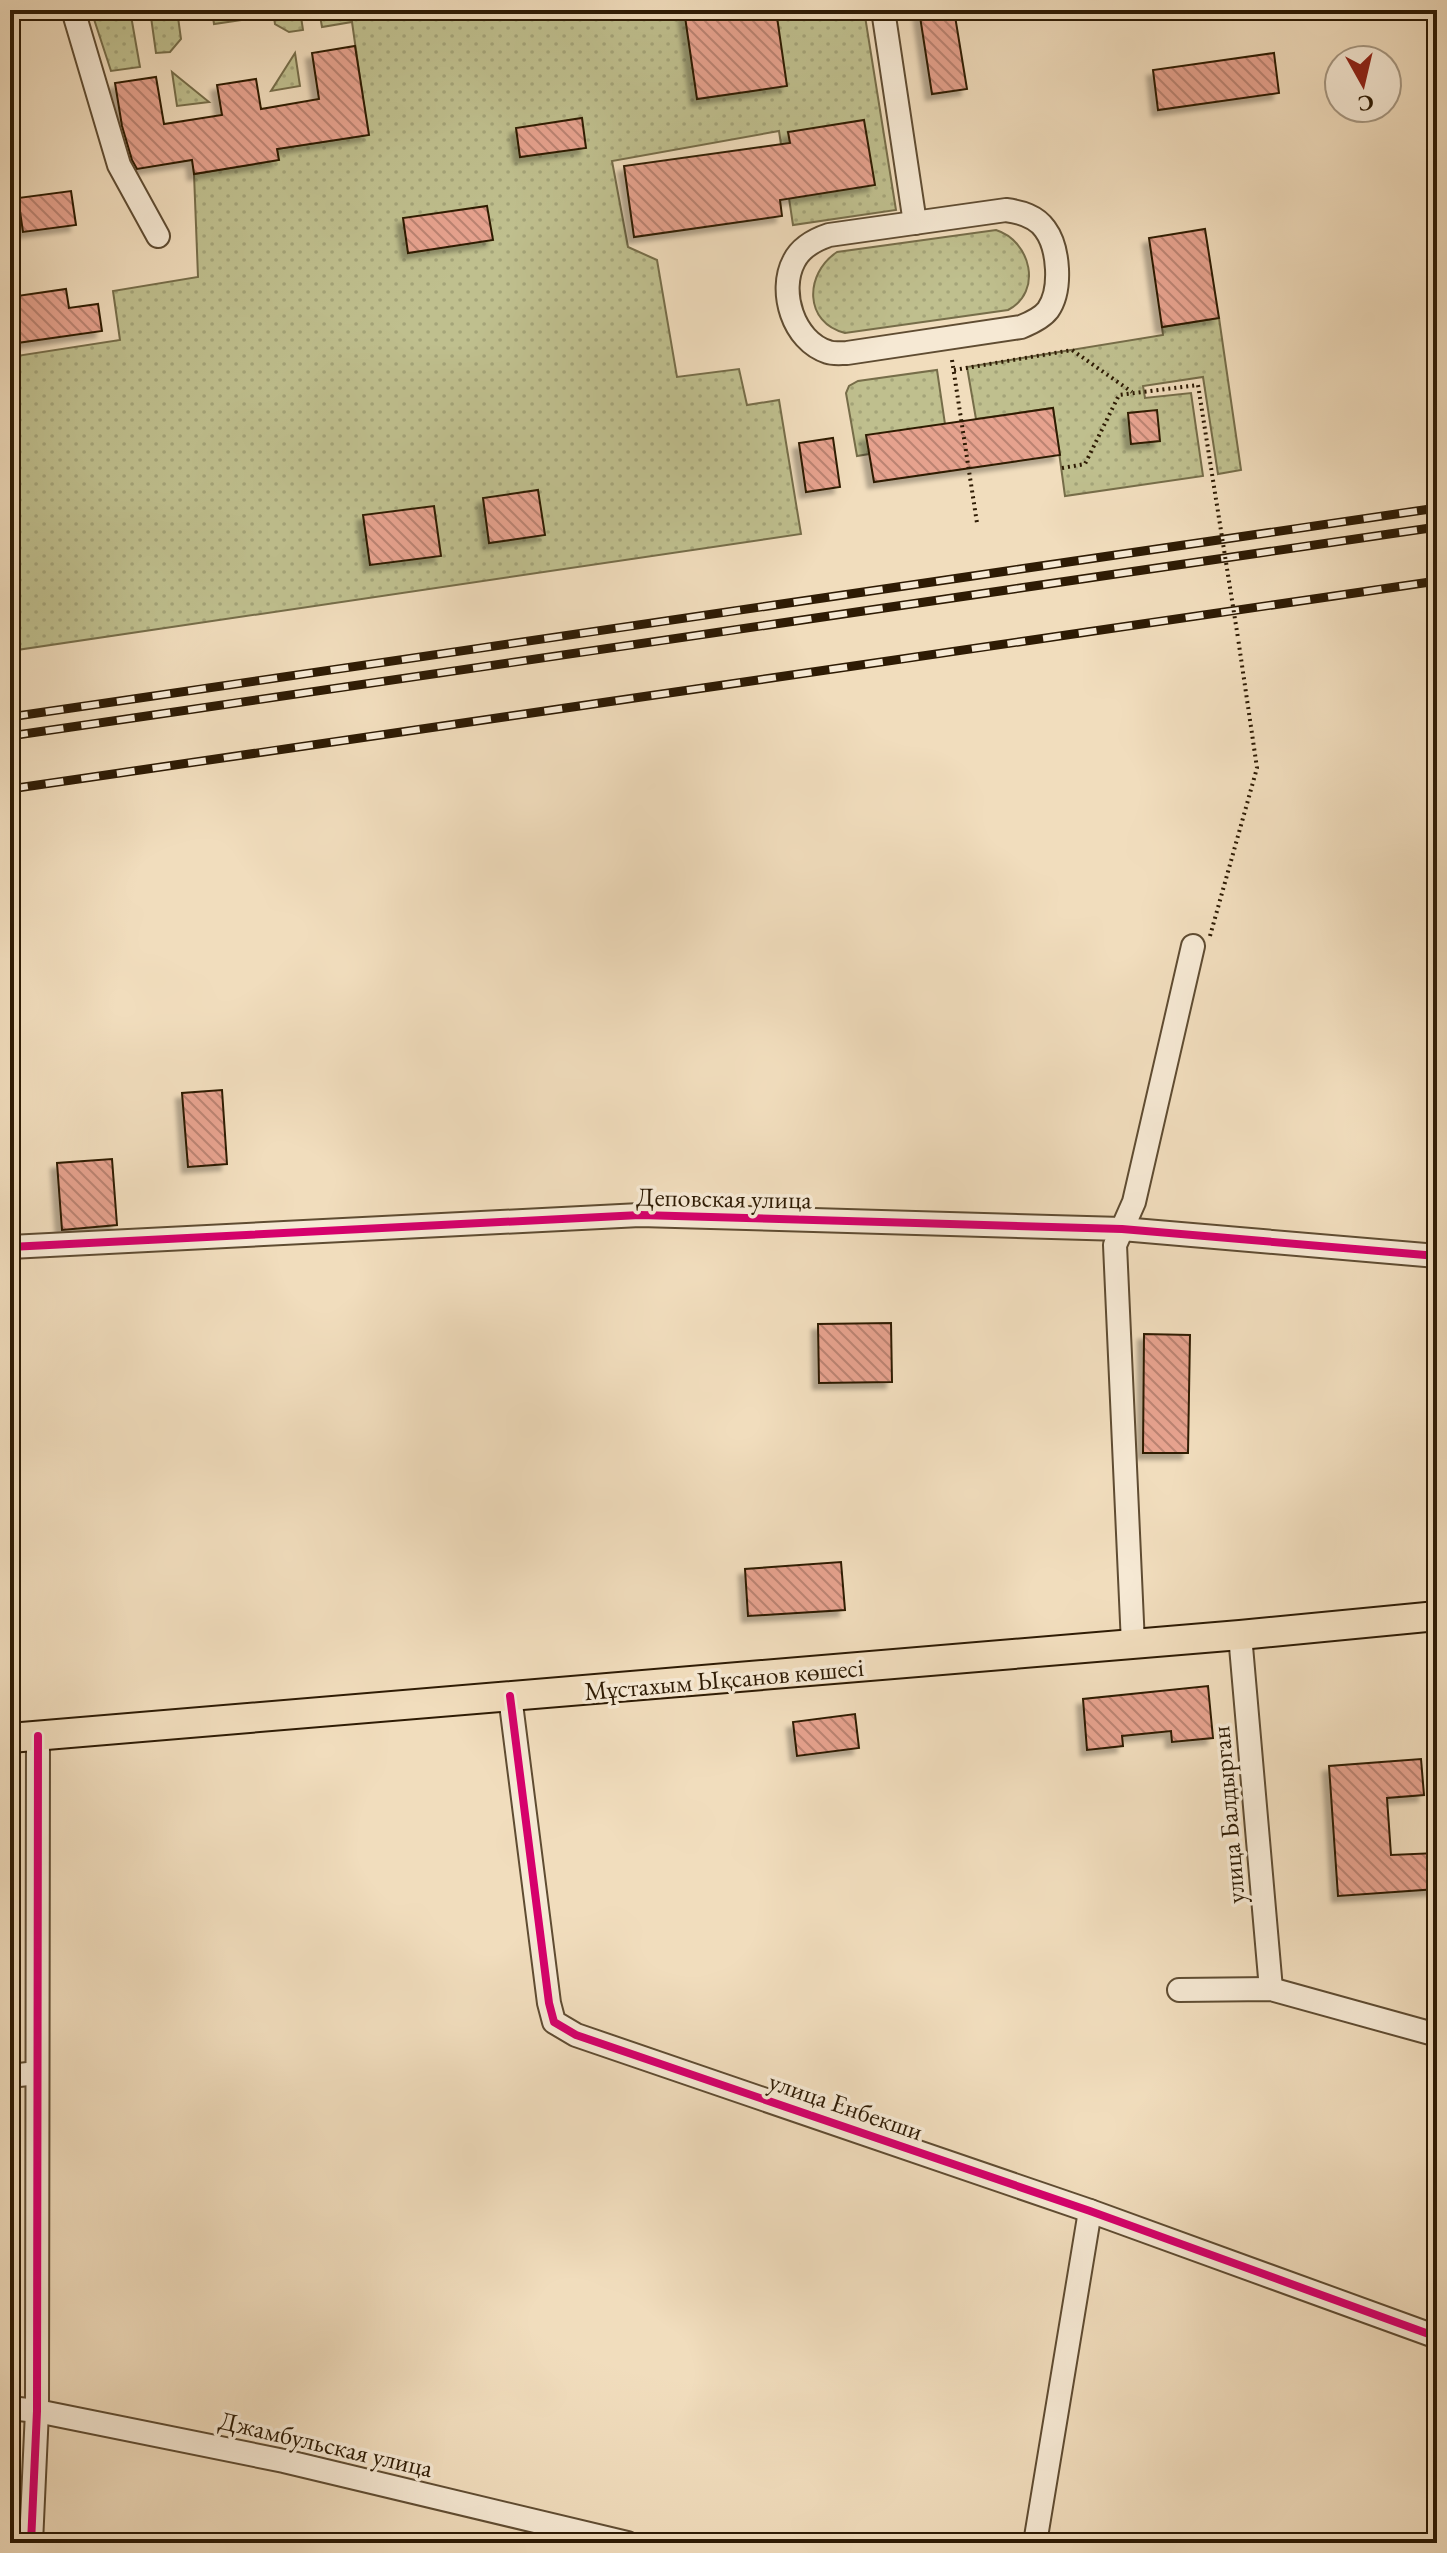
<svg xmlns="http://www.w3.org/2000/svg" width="1447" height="2553" font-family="'EB Garamond',serif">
  <defs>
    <pattern id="grass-dots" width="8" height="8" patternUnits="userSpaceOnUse" patternTransform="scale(2)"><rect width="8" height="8" fill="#bfbf8e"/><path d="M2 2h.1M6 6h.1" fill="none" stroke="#a4a479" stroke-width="1.8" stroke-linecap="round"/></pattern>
    <pattern id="building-back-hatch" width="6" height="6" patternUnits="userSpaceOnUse" patternTransform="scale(2)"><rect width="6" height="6" fill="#e6a28e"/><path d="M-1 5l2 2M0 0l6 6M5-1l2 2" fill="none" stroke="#bb8372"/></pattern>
    <filter id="shadow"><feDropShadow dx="-6" dy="6" stdDeviation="2" flood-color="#0004"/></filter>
  </defs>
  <rect width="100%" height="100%" fill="#f1ddbd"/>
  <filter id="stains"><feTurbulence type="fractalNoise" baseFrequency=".0025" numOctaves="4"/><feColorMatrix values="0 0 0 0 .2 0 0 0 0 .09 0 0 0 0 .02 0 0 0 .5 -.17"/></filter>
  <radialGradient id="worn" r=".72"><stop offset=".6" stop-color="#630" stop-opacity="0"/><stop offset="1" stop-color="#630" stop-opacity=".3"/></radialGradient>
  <g fill="url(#grass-dots)" stroke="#766d49" stroke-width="2">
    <path d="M91 10H130L140 67 111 71Z"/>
    <path d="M150 10H177L181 39 170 52 156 53Z"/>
    <path d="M212 10H240L242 20 214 24Z"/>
    <path d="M273 10H300L303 30 289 32 275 24Z"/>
    <path d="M319 10H864L896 210 793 225 779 131 612 161 628 247 657 260 677 377 739 369 747 405 779 400 801 534 10 651V357L120 340 113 291 198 277 194 174 278 160 277 149 368 135 352 22 322 27Z"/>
    <path d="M295 53 300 86 271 91Z"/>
    <path d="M172 72 209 102 177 106Z"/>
    <path d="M996 230C1031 241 1043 292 1008 310L845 333C804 323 804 274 837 252Z"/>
    <path d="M1219 318 1241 470 1218 474 1203 377 1143 386 1145 398 1191 393 1203 476 1065 496 1053 408 976 419 967 367 1163 335 1162 327Z"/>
    <path d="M937 370 945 424 869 454 857 456 846 393 849 386 858 381Z"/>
  </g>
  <g fill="url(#building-back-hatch)" stroke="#2e1b04" stroke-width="2" filter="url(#shadow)">
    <path d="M684 10H776L787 86 697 99Z"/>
    <path d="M919 10H954L967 89 932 94Z"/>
    <path d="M355 46 369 135 277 149 279 160 194 174 192 160 137 169 132 160 122 126 115 83 156 77 164 124 222 115 217 85 256 79 261 109 319 99 312 53Z"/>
    <path d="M1274 53 1279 93 1158 110 1153 70Z"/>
    <path d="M582 118 586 148 520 157 516 128Z"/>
    <path d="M864 120 875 185 780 200 782 216 634 237 624 166 790 143 788 132Z"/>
    <path d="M71 191 76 225 23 232 18 198Z"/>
    <path d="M487 206 493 240 408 253 403 218Z"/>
    <path d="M1205 229 1219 318 1162 327 1149 238Z"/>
    <path d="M66 289 69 308 98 304 102 331 10 344V297Z"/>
    <path d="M1053 408 1060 455 874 482 866 435Z"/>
    <path d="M1157 410 1160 441 1131 444 1128 413Z"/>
    <path d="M833 438 840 487 806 492 799 443Z"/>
    <path d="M538 490 545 535 489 543 483 498Z"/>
    <path d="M434 506 441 556 370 565 363 515Z"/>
    <path d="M222 1090 227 1164 188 1167 182 1093Z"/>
    <path d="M112 1159 117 1225 62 1230 57 1163Z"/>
    <path d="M891 1323 892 1382 819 1383 818 1324Z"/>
    <path d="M1144 1334 1190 1335 1188 1453H1143Z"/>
    <path d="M841 1562 845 1610 748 1616 745 1569Z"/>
    <path d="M1208 1686 1213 1738 1172 1742 1171 1731 1122 1736 1123 1746 1087 1750 1083 1699Z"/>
    <path d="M855 1714 859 1748 797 1756 793 1722Z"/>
    <path d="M1421 1759 1424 1795 1387 1798 1391 1855 1437 1853V1889L1338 1896 1329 1766Z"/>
  </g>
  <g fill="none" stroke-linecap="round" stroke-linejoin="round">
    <g stroke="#5f4c32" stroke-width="26">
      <g id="minor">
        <path d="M73 10 119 165 158 236"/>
        <path d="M883 10 915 223"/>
        <path d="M1006 210C1021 212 1036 216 1045 229 1059 248 1062 290 1048 310 1042 318 1031 323 1021 327L847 353C841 353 833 354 828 352 793 341 778 291 794 261 801 247 814 240 829 235Z"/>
        <path d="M10 1247 640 1215 1122 1229 1437 1256"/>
        <path d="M1240 1635 1271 1989"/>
        <path d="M1133 1644 1115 1245 1134 1202 1193 946"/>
        <path d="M510 1696 549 2003 554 2022 576 2035 1090 2211 1437 2337"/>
        <path d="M1179 1990 1271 1989 1437 2035"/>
        <path d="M10 2076 37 2073"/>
        <path d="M10 2408 37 2411 284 2461 627 2543"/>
        <path d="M31 2543 37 2411 38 1736"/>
        <path d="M1035 2543 1090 2211"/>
      </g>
    </g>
    <g stroke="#2e1b04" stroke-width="32">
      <path id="major" d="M10 1738 1240 1635 1437 1616"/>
    </g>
    <g stroke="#2e1b04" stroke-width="4" stroke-dasharray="2 4" stroke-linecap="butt">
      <path d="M952 360 977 523"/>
      <path d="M954 370 1072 350 1132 392"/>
      <path d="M1062 468 1085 464 1119 395 1198 385 1212 474"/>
      <path d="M1210 936 1257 768 1238 638"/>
    </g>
    <use href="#minor" stroke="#f6e9d4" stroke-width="22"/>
    <use href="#major" stroke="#f1ddbd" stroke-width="28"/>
    <g stroke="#2e1b04" stroke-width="9">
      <g id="rail">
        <path d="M10 717 1437 508"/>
        <path d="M10 736 1437 527"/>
        <path d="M10 789 1437 581"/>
      </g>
    </g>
    <use href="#rail" stroke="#f6e9d4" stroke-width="6" stroke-dasharray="18" stroke-linecap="butt"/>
    <path stroke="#2e1b04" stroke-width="4" stroke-dasharray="2 4" stroke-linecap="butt" d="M1212 474 1238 638"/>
    <g stroke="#f6e9d4" stroke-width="13">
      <g id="cycleway">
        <path d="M10 1247 640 1215 1122 1229 1437 1256"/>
        <path d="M510 1696 549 2003 554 2022 576 2035 1090 2211 1437 2337"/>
        <path d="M31 2543 37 2411 38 1736"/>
      </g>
    </g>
    <use href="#cycleway" stroke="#d6006c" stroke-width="8"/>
  </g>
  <g text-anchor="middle" stroke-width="7" stroke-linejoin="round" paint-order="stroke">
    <g font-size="26" fill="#2e1b04" stroke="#f6e9d4">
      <text transform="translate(724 1198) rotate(1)" y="9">Деповская улица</text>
      <text transform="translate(724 1679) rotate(-5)" y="9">Мұстахым Ықсанов көшесі</text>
      <text transform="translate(1228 1815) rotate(-95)" y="9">улица Балдырган</text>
      <text transform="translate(846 2106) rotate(19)" y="9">улица Енбекши</text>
      <text transform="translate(326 2444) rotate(13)" y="9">Джамбульская улица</text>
    </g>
  </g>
  <rect width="1447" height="2553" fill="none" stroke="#f1ddbd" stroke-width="40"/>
  <rect x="12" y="12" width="1423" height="2529" fill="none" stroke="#2e1b04" stroke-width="4"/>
  <rect x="20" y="20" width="1407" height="2513" fill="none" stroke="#2e1b04" stroke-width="2"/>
  <g transform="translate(1363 84) rotate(172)"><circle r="38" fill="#f6e9d4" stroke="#a69781" stroke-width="2"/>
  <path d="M0-6L14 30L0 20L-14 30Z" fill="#8f2418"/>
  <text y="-12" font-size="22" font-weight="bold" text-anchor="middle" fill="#2e1b04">С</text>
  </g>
  <rect width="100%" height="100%" filter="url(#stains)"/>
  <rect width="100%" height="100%" fill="url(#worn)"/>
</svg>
